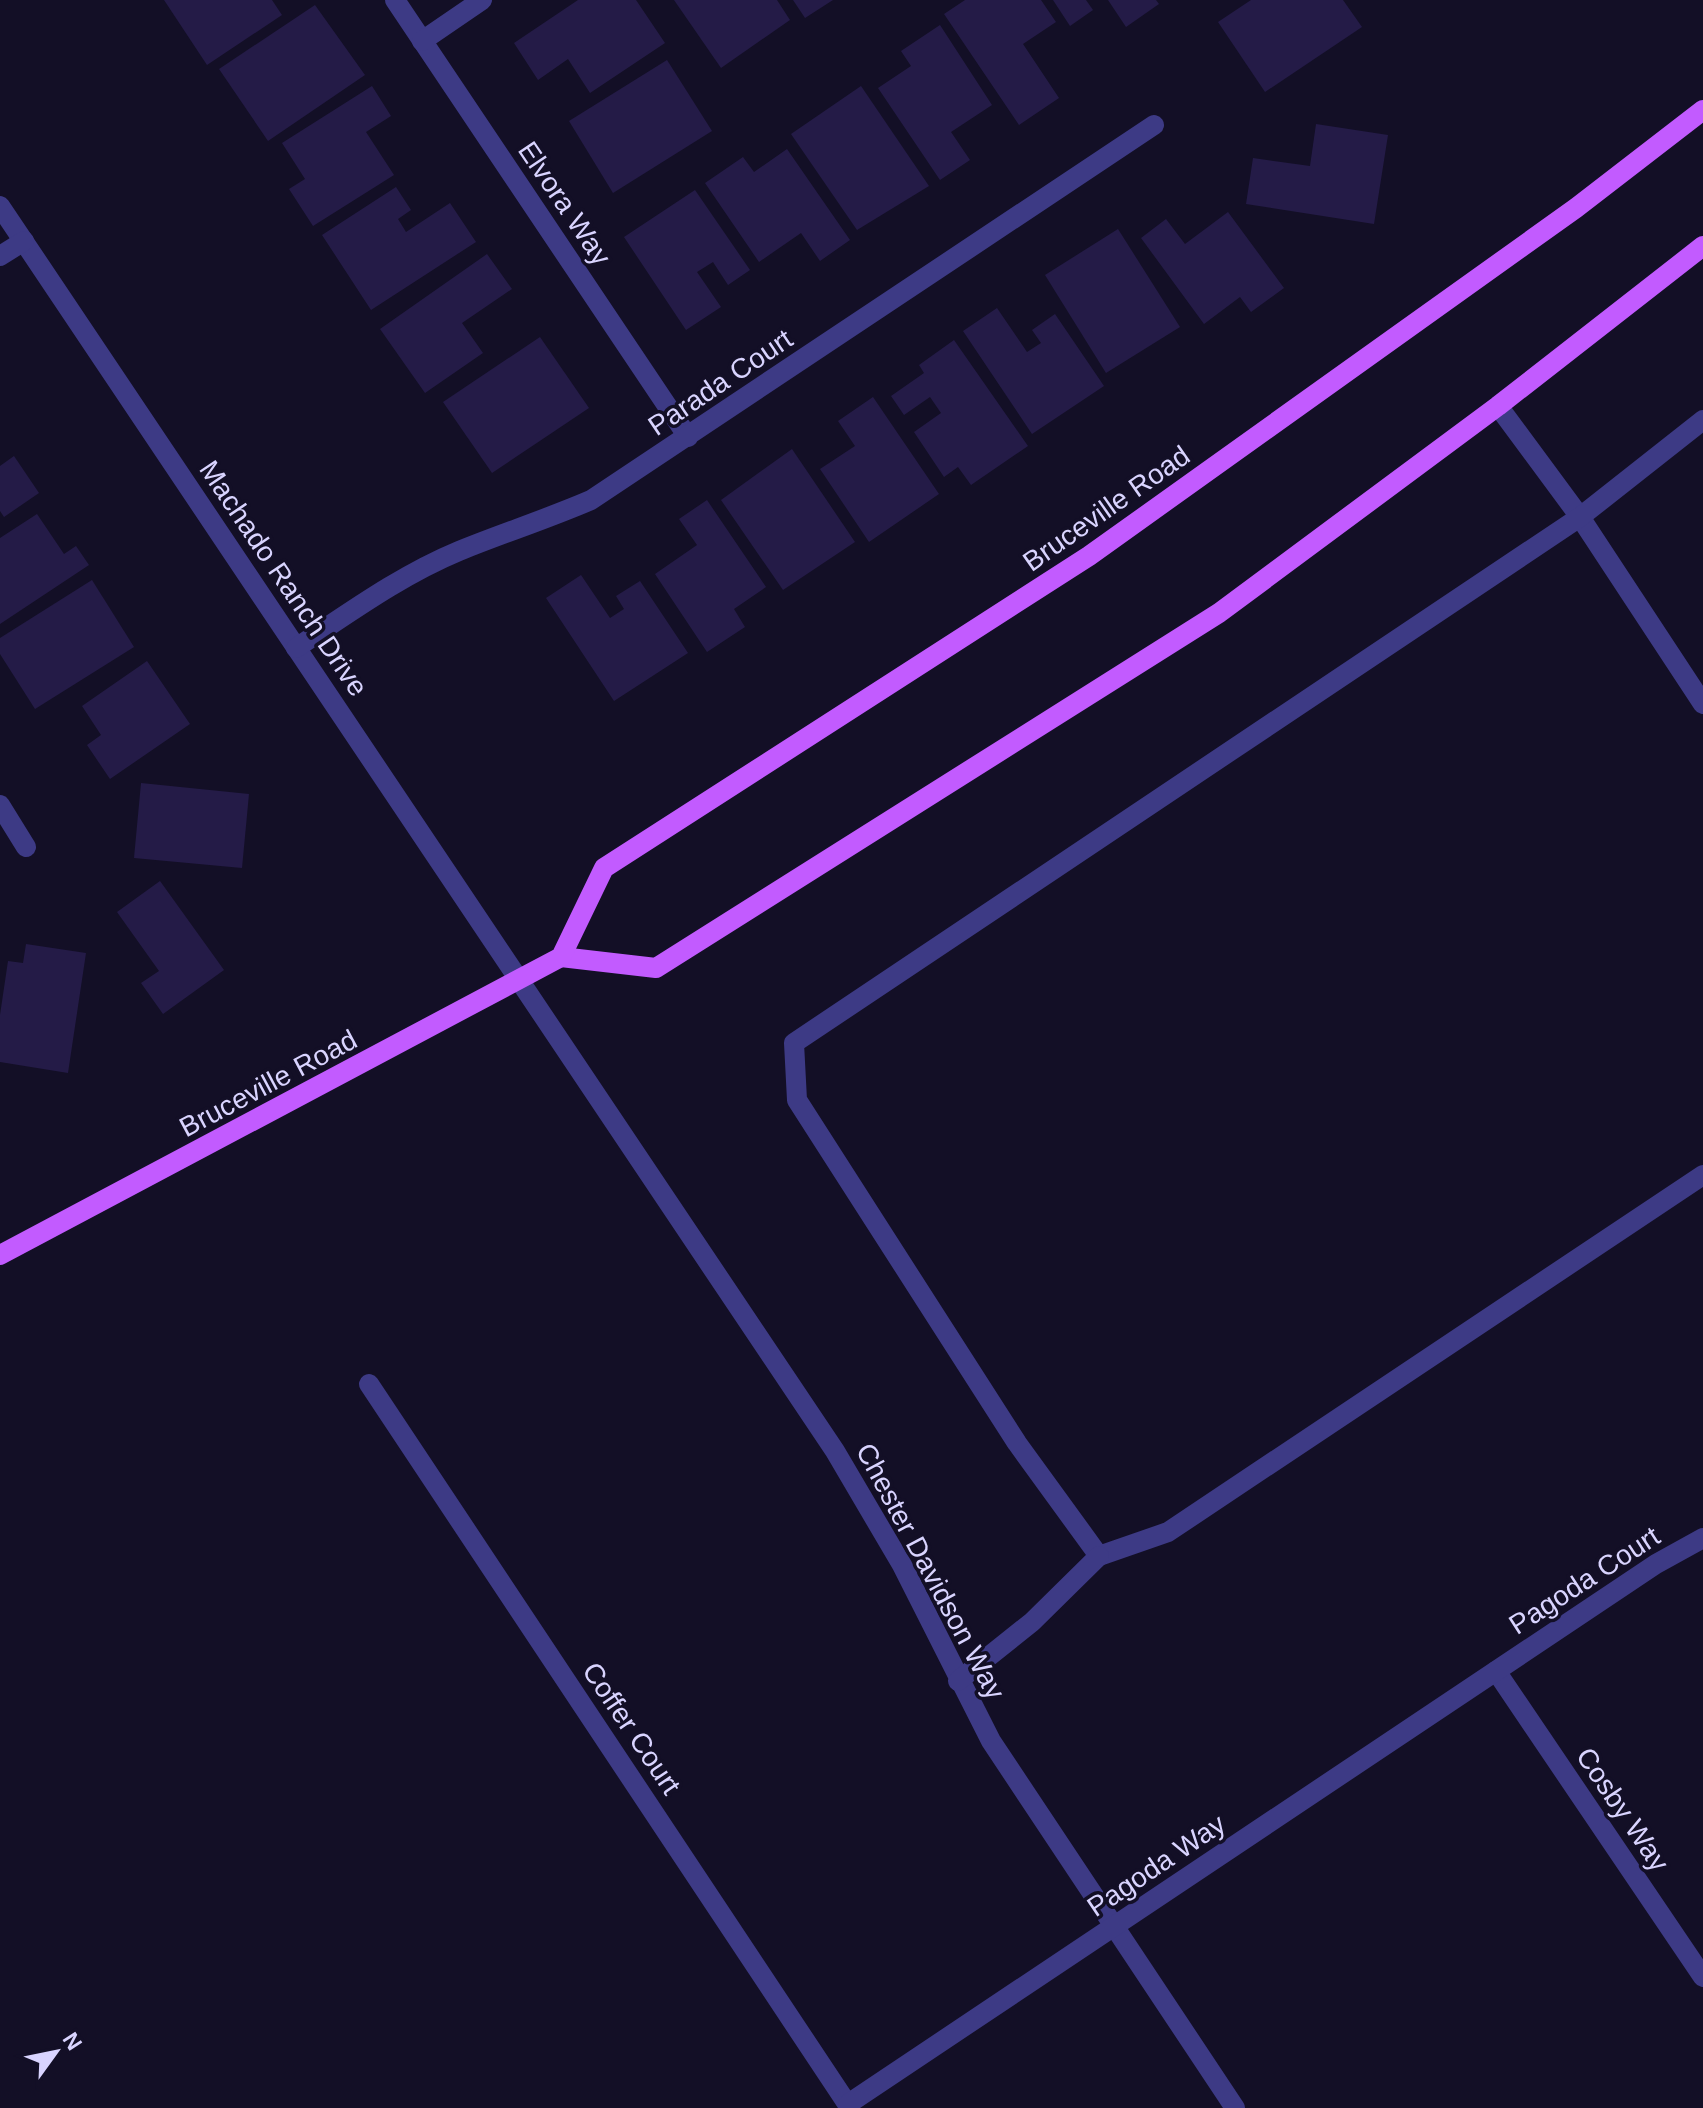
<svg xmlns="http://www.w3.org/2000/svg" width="1703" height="2108" font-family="Helvetica,sans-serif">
  <rect width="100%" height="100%" fill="#130f26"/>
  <g fill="#241b47">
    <path d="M164 0H272L282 15 207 65Z"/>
    <path d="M578 0H636L665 43 590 93 568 59 538 80 514 43Z"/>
    <path d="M674 0H777L790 20 721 68Z"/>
    <path d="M793 0H833L805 18Z"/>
    <path d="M965 0H1041L1056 22 1023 44 1059 98 1019 125 944 14Z"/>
    <path d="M1053 0H1086L1093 10 1070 26Z"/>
    <path d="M1108 0H1156L1159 4 1126 27Z"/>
    <path d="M1251 0H1343L1362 27 1265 92 1218 22Z"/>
    <path d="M315 5 365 75 268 141 219 69Z"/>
    <path d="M940 25 992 105 951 132 970 160 940 180 878 88 911 66 901 51Z"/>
    <path d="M667 60 712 131 613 193 569 121Z"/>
    <path d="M372 86 391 116 366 132 394 175 313 226 289 189 305 179 282 143Z"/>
    <path d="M861 86 929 186 857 230 791 134Z"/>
    <path d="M1316 124 1388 135 1374 224 1246 204 1253 158 1310 166Z"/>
    <path d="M787 149 850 240 820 261 801 233 759 262 705 183 743 157 754 172Z"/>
    <path d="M396 187 411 210 398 219 406 232 450 203 476 242 371 310 322 235Z"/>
    <path d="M695 190 750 270 728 285 713 262 697 272 721 307 686 330 624 237Z"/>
    <path d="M1228 212 1284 288 1251 312 1240 297 1204 324 1141 238 1166 219 1185 244Z"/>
    <path d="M1118 229 1180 327 1106 373 1045 275Z"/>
    <path d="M487 254 512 289 462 323 483 353 425 393 380 329Z"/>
    <path d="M997 308 1027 352 1041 343 1032 330 1055 314 1104 386 1032 434 963 331Z"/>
    <path d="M540 337 589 408 492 473 443 402Z"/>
    <path d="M954 340 1028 446 971 485 958 467 944 477 914 432 941 413 930 397 904 415 891 396 924 373 919 365Z"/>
    <path d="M873 397 939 494 869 542 820 469 855 446 838 421Z"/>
    <path d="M792 449 855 542 783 590 721 500Z"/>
    <path d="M14 456 39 493 4 517 0 511V466Z"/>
    <path d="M707 500 766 587 734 609 745 627 707 652 655 574 697 545 679 519Z"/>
    <path d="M37 514 64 554 76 546 89 565 0 624V538Z"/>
    <path d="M581 575 610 618 624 609 616 596 640 581 688 653 614 701 546 598Z"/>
    <path d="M92 580 134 647 35 709 0 654V638Z"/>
    <path d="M147 661 190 724 110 779 87 745 101 735 82 706Z"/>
    <path d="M141 783 249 794 242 868 134 858Z"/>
    <path d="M160 881 224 970 163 1014 141 983 159 971 117 912Z"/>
    <path d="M26 944 86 953 68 1073 0 1062V1015L8 961 23 963Z"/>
  </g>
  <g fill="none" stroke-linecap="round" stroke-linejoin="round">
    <g stroke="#3d3a85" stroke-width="20">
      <path d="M395 0 688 437"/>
      <path d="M422 41 482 0"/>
      <path d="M0 206 835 1451 902 1565 991 1741 1235 2108"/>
      <path d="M0 256 24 241"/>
      <path d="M1498 406 1580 517 1703 704"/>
      <path d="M1703 420 1580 517 794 1043 797 1100 1017 1443 1099 1556 1168 1532 1703 1175"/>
      <path d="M296 648C349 613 401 575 459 551 503 533 547 519 591 500L1154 125"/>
      <path d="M0 805 26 847"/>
      <path d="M369 1384 850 2108"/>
      <path d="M1496 1671 1703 1977"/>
      <path d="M958 1681 1032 1622 1099 1556"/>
      <path d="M848 2104 1656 1564 1703 1538"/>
    </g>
    <g stroke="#c25bff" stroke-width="20">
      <path d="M561 957 656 968 1219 613 1498 406 1703 246"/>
      <path d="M0 1255 561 957 604 868 1089 556 1576 208 1703 110"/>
    </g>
  </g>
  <g text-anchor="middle" stroke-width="7" stroke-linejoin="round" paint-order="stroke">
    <g font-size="28" fill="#d9d4ff" stroke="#130f26">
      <text transform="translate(565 203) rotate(56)" y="10">Elvora Way</text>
      <text transform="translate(720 382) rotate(-34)" y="10">Parada Court</text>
      <text transform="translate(1106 508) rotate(-35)" y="10">Bruceville Road</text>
      <text transform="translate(284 578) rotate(56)" y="10">Machado Ranch Drive</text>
      <text transform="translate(268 1083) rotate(-28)" y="10">Bruceville Road</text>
      <text transform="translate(931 1571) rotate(62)" y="10">Chester Davidson Way</text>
      <text transform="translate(1584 1580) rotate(-33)" y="10">Pagoda Court</text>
      <text transform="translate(632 1728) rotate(56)" y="10">Coffer Court</text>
      <text transform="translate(1623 1809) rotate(56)" y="10">Cosby Way</text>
      <text transform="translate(1156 1865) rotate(-34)" y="10">Pagoda Way</text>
    </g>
  </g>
  <g transform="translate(56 2052) rotate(57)" stroke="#130f26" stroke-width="6" paint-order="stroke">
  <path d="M0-6L14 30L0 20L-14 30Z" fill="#d9d4ff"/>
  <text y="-12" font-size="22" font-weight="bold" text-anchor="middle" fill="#d9d4ff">N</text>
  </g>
</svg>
